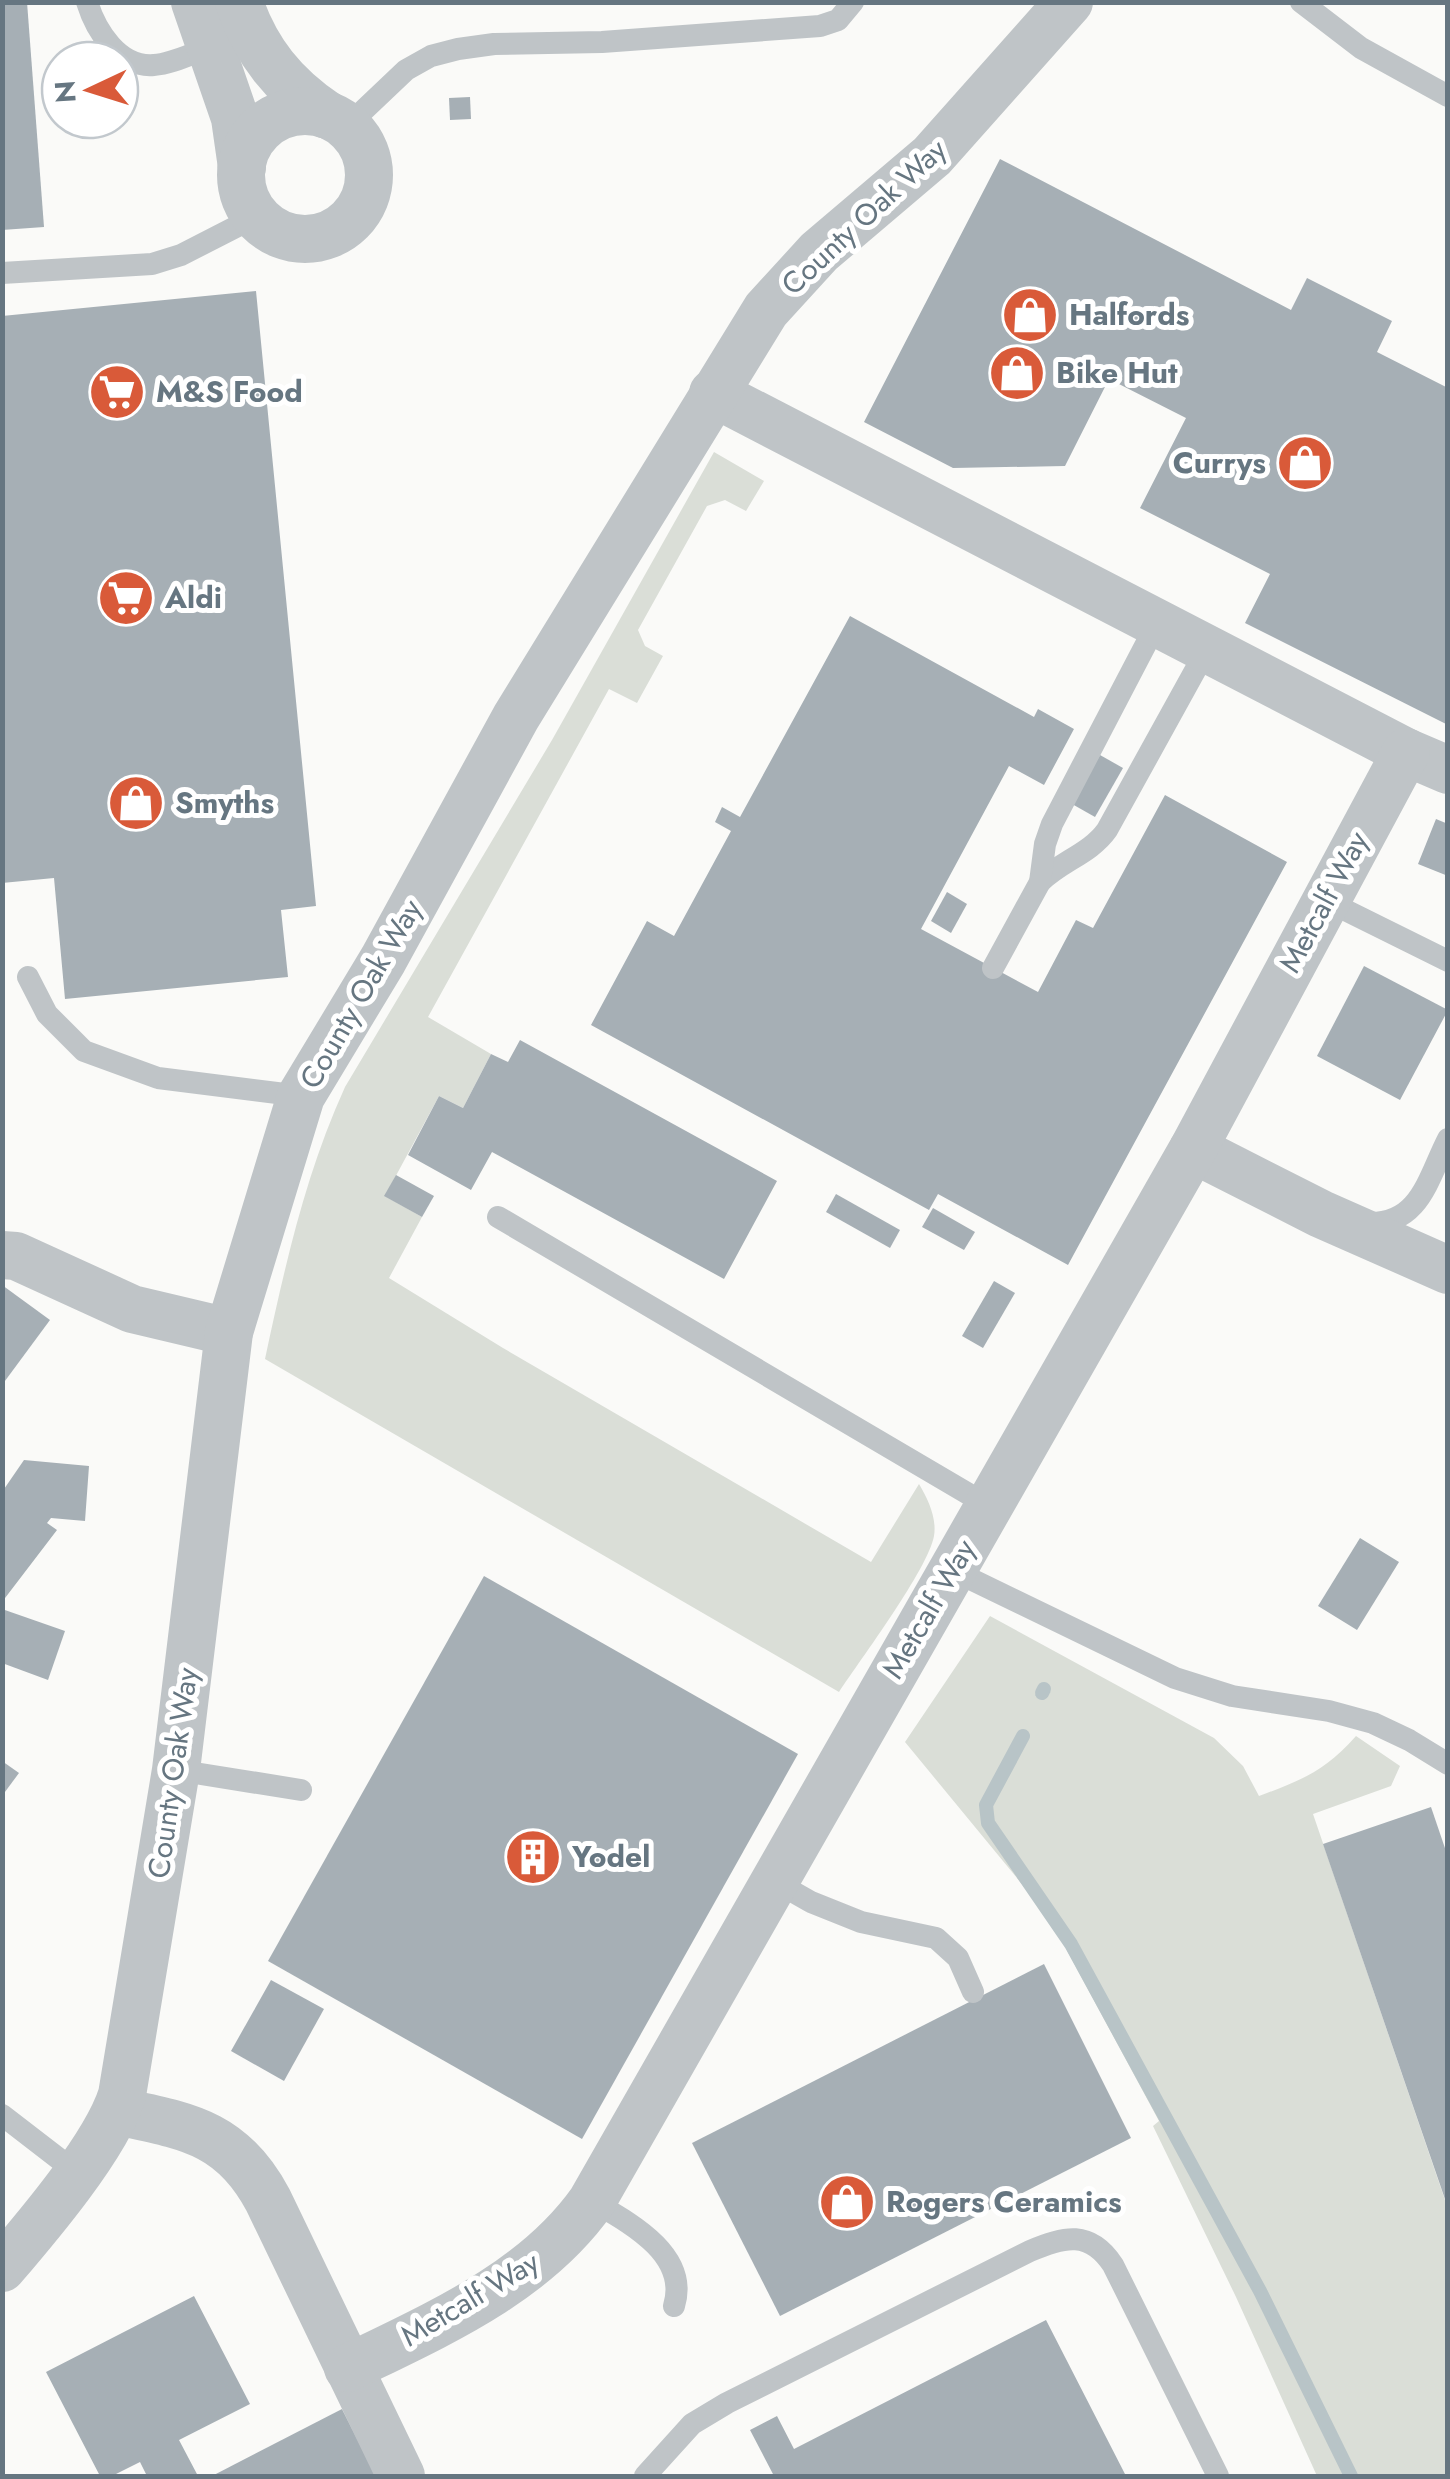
<svg xmlns="http://www.w3.org/2000/svg" width="1450" height="2479" font-family="Jost,sans-serif">
  <rect width="100%" height="100%" fill="#fafaf8"/>
  <g fill="#daded7">
    <path d="M714 452 764 481 746 511 725 500 707 506 638 630 645 646 663 656 637 703 609 689 428 1017 491 1054 463 1108 439 1096 385 1196 422 1217 389 1278 503 1348 871 1562 919 1484C928 1499 937 1518 934 1536 928 1569 861 1659 839 1692L265 1359C285 1266 305 1175 345 1087L552 740Z"/>
    <path d="M990 1616 1214 1738 1243 1766 1259 1796C1302 1780 1325 1771 1356 1736L1400 1766 1391 1786 1313 1814 1447 2206V2476H1317L1236 2297 1153 2126 1159 2121 1049 1917 905 1742Z"/>
  </g>
  <g fill="none" stroke-linecap="round" stroke-linejoin="round">
    <g stroke="#b8c4c7" stroke-width="14">
      <path d="M1042 1693 1044 1689"/>
      <path d="M1023 1736 986 1805 988 1823 1071 1944 1260 2291 1351 2476"/>
    </g>
  </g>
  <g fill="#a6afb5">
    <path d="M2 2H27L44 227 2 230Z"/>
    <path d="M470 97 471 119 450 120 449 98Z"/>
    <path d="M1000 159 1291 310 1307 278 1392 321 1377 352 1448 388V725L1245 623 1270 574 1140 508 1186 418 1109 379 1065 466 953 468 864 422Z"/>
    <path d="M256 291 316 906 281 910 288 977 65 999 54 878 2 883V316Z"/>
    <path d="M850 616 1034 717 1038 709 1074 729 1044 785 1009 766 921 929 1038 992 1076 920 1093 928 1165 795 1287 862 1068 1265 938 1194 929 1210 591 1025 647 921 674 936 731 831 715 822 722 807 740 817Z"/>
    <path d="M1100 755 1123 768 1095 817 1072 804Z"/>
    <path d="M1436 819 1448 824V876L1418 864Z"/>
    <path d="M947 892 967 904 951 933 931 921Z"/>
    <path d="M1364 966 1448 1010 1400 1100 1317 1056Z"/>
    <path d="M520 1040 777 1181 724 1279 492 1152 471 1190 408 1155 439 1096 463 1108 491 1054 508 1062Z"/>
    <path d="M396 1175 434 1196 422 1217 384 1196Z"/>
    <path d="M836 1194 900 1230 890 1248 826 1212Z"/>
    <path d="M933 1208 975 1232 964 1250 922 1227Z"/>
    <path d="M994 1281 1015 1293 983 1348 962 1336Z"/>
    <path d="M2 1285 50 1320 2 1385Z"/>
    <path d="M24 1460 89 1466 85 1521 51 1518 47 1523 57 1530 2 1602V1492Z"/>
    <path d="M1360 1538 1399 1562 1357 1630 1318 1606Z"/>
    <path d="M484 1576 798 1754 582 2139 268 1961Z"/>
    <path d="M2 1609 65 1631 48 1680 2 1663Z"/>
    <path d="M2 1761 19 1773 2 1796Z"/>
    <path d="M1431 1807 1448 1857 1447 2205 1323 1844Z"/>
    <path d="M1044 1964 1131 2138 780 2316 692 2143Z"/>
    <path d="M271 1980 324 2009 284 2081 231 2051Z"/>
    <path d="M194 2296 250 2404 179 2440 198 2476H147L140 2462 112 2476H100L46 2372Z"/>
    <path d="M1046 2320 1126 2476H774L750 2430 777 2416 794 2449Z"/>
    <path d="M342 2409 376 2476H212Z"/>
  </g>
  <g fill="none" stroke-linecap="round" stroke-linejoin="round">
    <g stroke="#bfc4c7" stroke-width="22">
      <path d="M87 2C96 31 119 68 154 65 171 64 191 54 208 48"/>
      <path d="M1301 2 1361 48 1448 96"/>
      <path d="M347 126 406 70 431 56 458 49 494 44 602 42 820 26 838 20 853 2"/>
      <path d="M2 273 152 264 181 255 257 216"/>
      <path d="M1040 882C1061 861 1090 854 1107 830L1207 649"/>
      <path d="M1325 900 1448 961"/>
      <path d="M993 968 1040 882 1045 844 1052 824 1157 623"/>
      <path d="M28 977 47 1014 84 1051 158 1078 301 1096"/>
      <path d="M498 1217 989 1506"/>
      <path d="M1368 1223C1420 1225 1428 1178 1448 1139"/>
      <path d="M952 1570 1175 1678 1232 1696 1329 1711 1373 1723 1409 1740 1448 1764"/>
      <path d="M176 1770 301 1790"/>
      <path d="M774 1881 811 1902 861 1922 936 1938 958 1958 973 1992"/>
      <path d="M2 2115 76 2172"/>
      <path d="M592 2201C628 2222 690 2254 674 2306"/>
      <path d="M645 2476 692 2424 727 2403 1030 2251C1064 2236 1090 2230 1113 2265L1218 2476"/>
    </g>
    <g stroke="#bfc4c7" stroke-width="48">
      <path d="M195 2 235 118 242 167"/>
      <path d="M239 2C256 52 284 86 327 115"/>
      <circle cx="305" cy="175" r="64"/>
      <path d="M713 393 1406 752 1448 770"/>
      <path d="M1193 1149 1321 1214 1448 1270"/>
      <path d="M2 1255 16 1256 132 1309 229 1332"/>
      <path d="M117 2111C187 2126 232 2132 268 2200L401 2476"/>
      <path d="M2 2268C38 2226 106 2146 122 2095L176 1770 229 1332 301 1096 383 960 516 717 766 310 819 252 932 156 1069 2"/>
      <path d="M348 2368C436 2325 534 2283 592 2201L1193 1149 1406 752"/>
    </g>
  </g>
  <defs>
    <g id="shop-disc" transform="scale(2.875)"><circle r="9.5" fill="#d95a39" stroke="#fff"/><path d="M-5-2.5h2.3a2.7 3.5 0 0 1 5.4 0H5L5.5 6h-11ZM-1.5-2.5h3a1.5 2.3 0 0 0-3 0Z" fill="#fff"/></g>
    <g id="supermarket-disc" transform="scale(2.875)"><circle r="9.5" fill="#d95a39" stroke="#fff"/><path d="M-6-5.5h2.5l.6 2H6L4.5 2H-2.5L-4.4-4H-6ZM-1.5 3.2a1.3 1.3 0 1 0 .1 0ZM3 3.2a1.3 1.3 0 1 0 .1 0Z" fill="#fff"/></g>
    <g id="building-disc" transform="scale(2.875)"><circle r="9.5" fill="#d95a39" stroke="#fff"/><path d="M-4-6H4V6H1V3H-1V6H-4ZM-2.5-4.3h1.7v1.8h-1.7ZM.8-4.3h1.7v1.8H.8ZM-2.5-1h1.7V.8h-1.7ZM.8-1h1.7V.8H.8Z" fill="#fff"/></g>
  </defs>
  <g fill-rule="evenodd">
    <use href="#shop-disc" x="1030" y="315"/>
    <use href="#shop-disc" x="1017" y="373"/>
    <use href="#supermarket-disc" x="117" y="392"/>
    <use href="#shop-disc" x="1305" y="463"/>
    <use href="#supermarket-disc" x="126" y="598"/>
    <use href="#shop-disc" x="136" y="803"/>
    <use href="#building-disc" x="533" y="1857"/>
    <use href="#shop-disc" x="847" y="2202"/>
  </g>
  <g text-anchor="middle" stroke-width="10" stroke-linejoin="round" paint-order="stroke">
    <g font-size="30" fill="#667681" stroke="#fff">
      <text transform="translate(864 217) rotate(-43)" y="10">County Oak Way</text>
      <text transform="translate(1324 902) rotate(-62)" y="10">Metcalf Way</text>
      <text transform="translate(361 994) rotate(-60)" y="10">County Oak Way</text>
      <text transform="translate(929 1609) rotate(-60)" y="10">Metcalf Way</text>
      <text transform="translate(173 1773) rotate(-82)" y="10">County Oak Way</text>
      <text transform="translate(470 2299) rotate(-31)" y="10">Metcalf Way</text>
    </g>
    <g font-size="30" font-weight="bold" fill="#667681" stroke="#fff" text-anchor="start">
      <text x="1069" y="325">Halfords</text>
      <text x="1056" y="383">Bike Hut</text>
      <text x="156" y="402">M&amp;S Food</text>
      <text x="1266" y="473" text-anchor="end">Currys</text>
      <text x="165" y="608">Aldi</text>
      <text x="175" y="813">Smyths</text>
      <text x="572" y="1867">Yodel</text>
      <text x="886" y="2212">Rogers Ceramics</text>
    </g>
  </g>
  <rect width="1450" height="2479" fill="none" stroke="#667681" stroke-width="10"/>
  <g transform="translate(90 90) rotate(266)"><circle r="48" fill="#ffffff" stroke="#c2c8cd" stroke-width="2.5"/>
  <path d="M0-8L18 38L0 25L-18 38Z" fill="#d95a39"/>
  <text y="-15" font-size="28" font-weight="bold" text-anchor="middle" fill="#667681">N</text>
  </g>
</svg>
